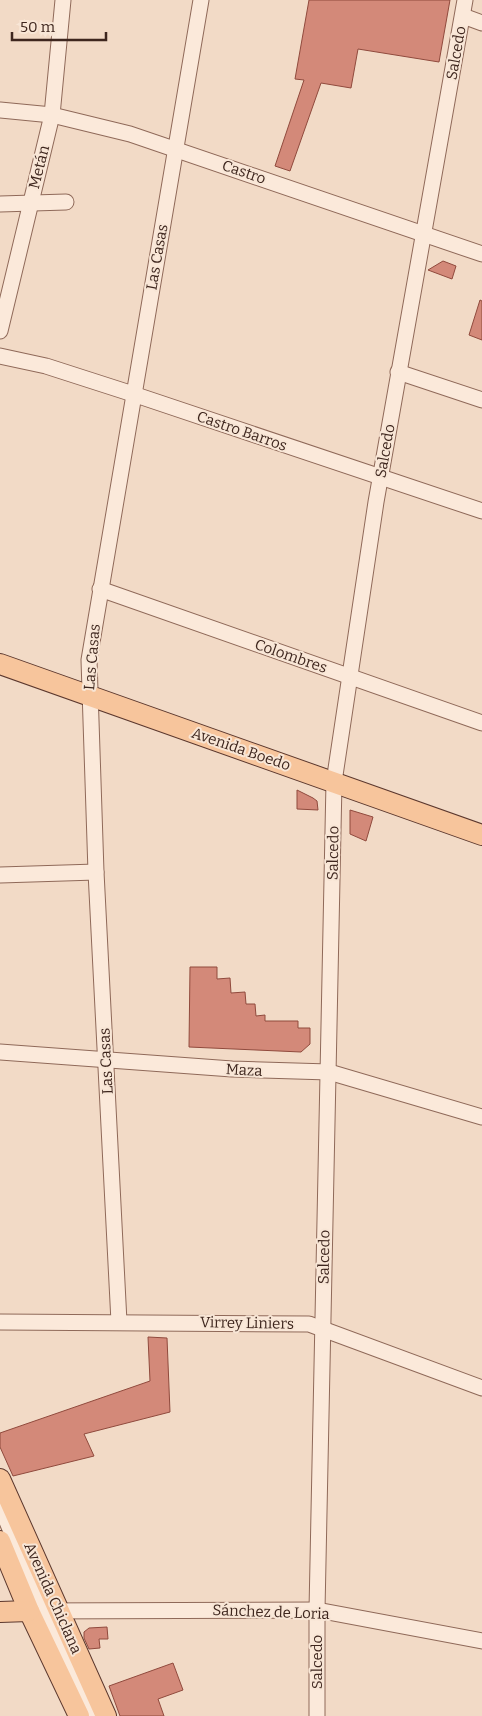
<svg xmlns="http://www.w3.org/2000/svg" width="482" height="1716" font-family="Bitter,serif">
  <rect width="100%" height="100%" fill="#f2dac6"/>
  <g fill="#d38979" stroke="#904a3d">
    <path d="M309 0H450L439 62 358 49 351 88 321 83 290 171 275 166 304 80 295 79Z"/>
    <path d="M443 261 456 266 452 279 428 270Z"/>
    <path d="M480 300 482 301V340L469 335Z"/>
    <path d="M297 790 313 798 317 801 318 810 297 809Z"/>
    <path d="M350 810 373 817 366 841 350 834Z"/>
    <path d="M190 967H217V979L230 978 231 993 245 992 246 1004H255L256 1016 265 1015V1021H298V1028H310V1044L301 1052 189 1047Z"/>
    <path d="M148 1337 167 1338 170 1412 84 1434 94 1456 13 1476 0 1447V1433L150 1381Z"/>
    <path d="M107 1627 108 1639H99L100 1648 89 1649 84 1638V1632L89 1628Z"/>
    <path d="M173 1663 183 1690 158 1699 164 1716H120L109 1686Z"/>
  </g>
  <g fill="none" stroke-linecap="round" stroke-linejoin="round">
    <g stroke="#8f6959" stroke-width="17">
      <g id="minor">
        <path d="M463 16 482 23"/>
        <path d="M0 110 52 115 130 134 482 254"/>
        <path d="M0 204 66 202"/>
        <path d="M0 331 52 115 63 0"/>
        <path d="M0 356 46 366 133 394 482 511"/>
        <path d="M398 372 482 400"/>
        <path d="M100 589 482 723"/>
        <path d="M0 875 96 872"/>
        <path d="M0 1052 232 1069 329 1072 482 1117"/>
        <path d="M0 1322 309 1324 482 1388"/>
        <path d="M119 1322 96 872 89 660 201 0"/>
        <path d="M0 1505 51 1628 92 1716"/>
        <path d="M29 1611 317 1610 482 1641"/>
        <path d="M317 1716V1610L334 782 376 502 465 0"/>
      </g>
    </g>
    <g stroke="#5c382e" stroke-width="22">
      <g id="major">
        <path d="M0 664 482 835"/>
        <path d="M0 1479 106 1716"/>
        <path d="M0 1541 29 1611 79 1716"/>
        <path d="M0 1612 29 1611"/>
      </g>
    </g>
    <use href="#minor" stroke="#fbe9da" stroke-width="15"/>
    <use href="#major" stroke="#f7c59c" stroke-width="20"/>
  </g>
  <g text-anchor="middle" stroke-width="4" stroke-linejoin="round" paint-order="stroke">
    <g font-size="15" fill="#3e261e" stroke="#f8e6d6">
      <text transform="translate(456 53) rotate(-80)" y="5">Salcedo</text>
      <text transform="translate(39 167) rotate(-76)" y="5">Metán</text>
      <text transform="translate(244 172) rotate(19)" y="5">Castro</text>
      <text transform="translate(157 257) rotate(-80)" y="5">Las Casas</text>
      <text transform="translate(242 431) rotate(19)" y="5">Castro Barros</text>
      <text transform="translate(385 451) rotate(-80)" y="5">Salcedo</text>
      <text transform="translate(291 656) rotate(19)" y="5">Colombres</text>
      <text transform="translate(92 657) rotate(-85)" y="5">Las Casas</text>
      <text transform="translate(241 749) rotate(19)" y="5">Avenida Boedo</text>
      <text transform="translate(333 853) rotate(-89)" y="5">Salcedo</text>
      <text transform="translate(106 1061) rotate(-93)" y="5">Las Casas</text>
      <text transform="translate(244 1070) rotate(3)" y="5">Maza</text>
      <text transform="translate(324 1257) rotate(-89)" y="5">Salcedo</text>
      <text transform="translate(247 1323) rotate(1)" y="5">Virrey Liniers</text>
      <text transform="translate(53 1598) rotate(66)" y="5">Avenida Chiclana</text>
      <text transform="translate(271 1612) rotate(2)" y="5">Sánchez de Loria</text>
      <text transform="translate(317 1662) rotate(-90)" y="5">Salcedo</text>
    </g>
  </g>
  <path d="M12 32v8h94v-8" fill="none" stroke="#3e261e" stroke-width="2.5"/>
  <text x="20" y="32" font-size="15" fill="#3e261e" stroke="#f8e6d6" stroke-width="4" paint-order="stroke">50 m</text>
</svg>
